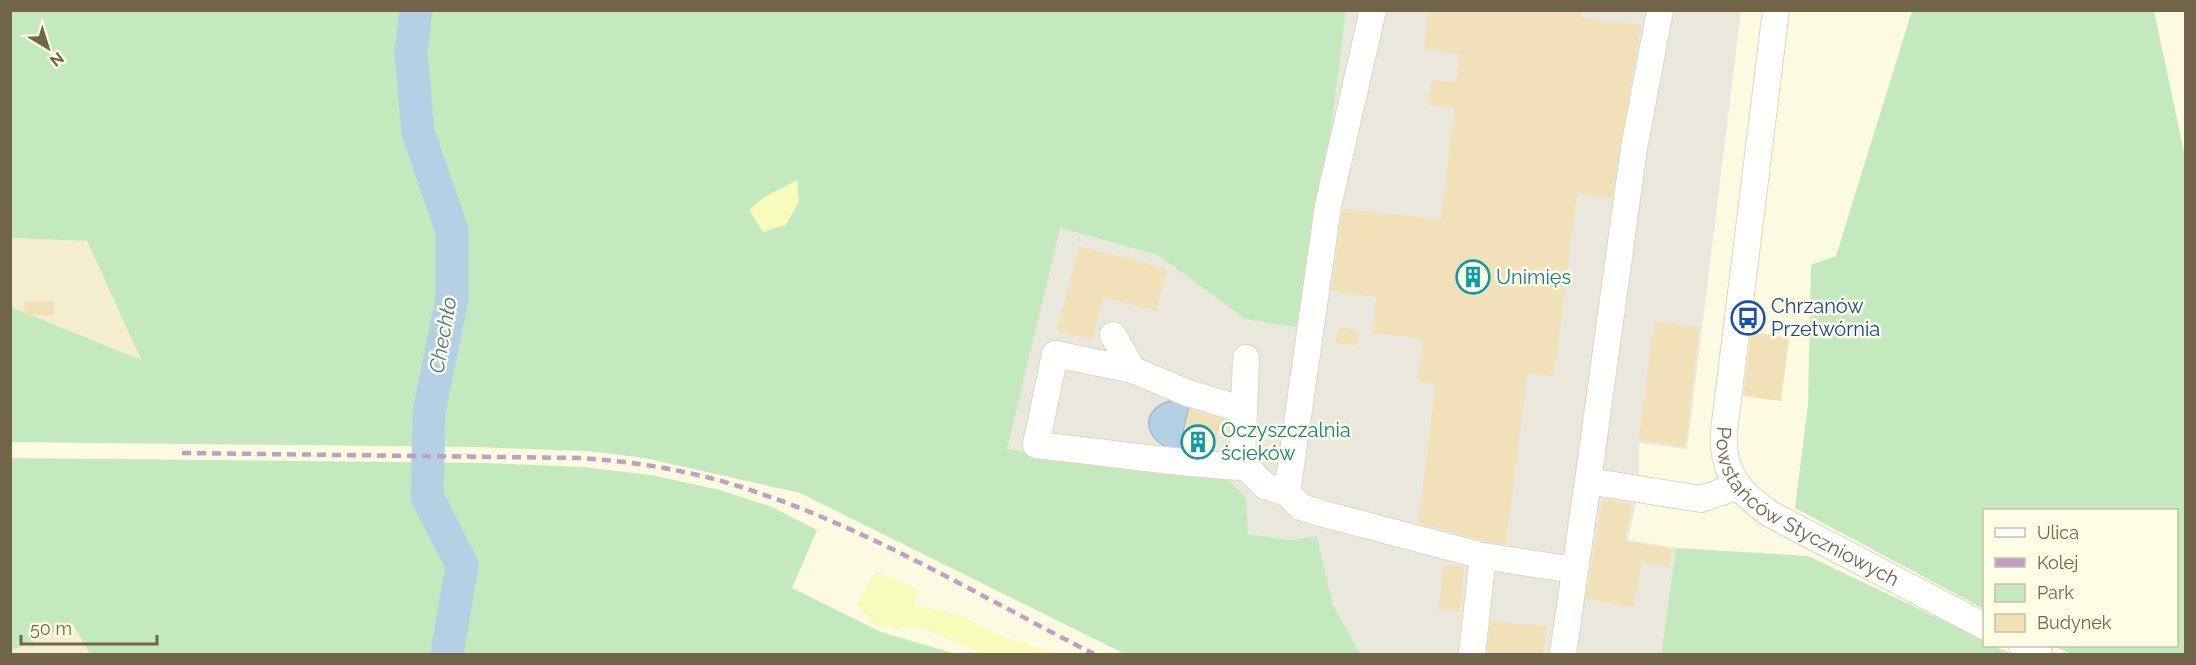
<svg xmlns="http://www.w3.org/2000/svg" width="2196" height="665" font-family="Raleway,sans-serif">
  <rect width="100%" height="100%" fill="#fcfae0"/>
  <g fill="#f4eecf">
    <path d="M11 238 87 241 141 361 11 307Z"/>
    <path d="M74 624 90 654H11V651Z"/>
  </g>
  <path fill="#eae7dc" d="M1346 11H1741L1687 449 1639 443V490L1628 540 1676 548 1661 654H1360L1333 604 1317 536 1289 540 1247 534 1246 497 1132 467 1006 449 1059 228 1158 255 1245 319 1306 329Z"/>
  <g fill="#c4e9bf">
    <path d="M11 11H1346L1306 329 1245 319 1158 255 1060 228 1007 449 1132 467 1223 475 1246 497 1248 534 1289 540 1317 536 1333 604 1360 654H1125L800 493 645 458 587 451 477 447 11 442V307L141 360 87 241 11 238Z"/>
    <path d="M1912 11H2154L2186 162 2185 654H2071L2054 646H2176V510H1984V609L1795 508 1808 405 1811 265 1836 256Z"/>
    <path d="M11 458 485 463 582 467 651 475 720 490 772 507 817 530 792 588 881 632 956 654H456L453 519 452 654H90L73 624 11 651Z"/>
    <path d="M1676 548 1808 556 1984 640V646H1994L2012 654H1661Z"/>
  </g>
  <g fill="#f7fcba">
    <path d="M797 180 799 202 786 225 763 232 749 210 763 198Z"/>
    <path d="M876 571 920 591 913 605 955 613 995 634 1054 654H983L917 626 897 629 874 624 857 606Z"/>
  </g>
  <path fill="#b5d0e5" stroke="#9bbcd7" stroke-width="1.5" d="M1170 401H1179L1189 407 1179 451C1147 446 1135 411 1170 401Z"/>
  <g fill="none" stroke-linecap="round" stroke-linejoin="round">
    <path stroke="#9bbcd7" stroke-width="5" d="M459 572H473"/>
    <path stroke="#b5d0e5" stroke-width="33" d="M416 10 411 52 418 132 452 231V299L429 412 427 496 462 565 447 654"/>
  </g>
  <g fill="#f1e0b8">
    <path d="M1429 10H1581L1580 18 1641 25 1612 198 1577 193 1554 376 1527 373 1506 544 1486 541 1418 523 1436 384 1418 381 1423 339 1372 333 1376 297 1331 291 1343 209 1441 220 1455 108 1428 105 1432 80 1456 82 1460 54 1424 49Z"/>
    <path d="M1079 246 1167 269 1156 311 1103 297 1092 340 1057 331Z"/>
    <path d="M24 301H54V315H25Z"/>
    <path d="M1654 322 1699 327 1685 447 1639 440Z"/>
    <path d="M1339 327 1359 331 1356 346 1336 343Z"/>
    <path d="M1751 332 1789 338 1781 401 1743 396Z"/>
    <path d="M1189 409 1228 421V433L1218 431 1213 450 1180 447Z"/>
    <path d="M1603 499 1631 504 1625 541 1672 549 1669 567 1641 562 1634 607 1586 599Z"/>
    <path d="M1443 565 1464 567 1460 612 1439 610Z"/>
    <path d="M1491 620 1547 627 1543 654H1487Z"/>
  </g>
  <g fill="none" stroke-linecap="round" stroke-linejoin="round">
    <g stroke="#e0d7bc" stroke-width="28">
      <g id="minor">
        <path d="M1660 10 1634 148 1588 481 1701 499 1736 487"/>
        <path id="s1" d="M1776 10 1724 431C1721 472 1740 494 1772 515L1984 626"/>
        <path d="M1113 335 1133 370 1188 393 1244 410"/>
        <path d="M1246 358 1242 459 1246 467 1265 486 1287 493 1301 507 1320 513 1483 556 1574 570"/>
        <path d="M1133 370 1055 354 1036 445C1106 452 1175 464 1246 467"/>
        <path d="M1287 493 1328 206 1373 10"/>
        <path d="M2022 646 2039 654"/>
        <path d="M1472 654 1483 556"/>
        <path d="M1563 654 1588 481"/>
      </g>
    </g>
    <use href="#minor" stroke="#fff" stroke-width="26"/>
    <path stroke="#bea0c4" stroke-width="4.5" stroke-dasharray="9 6" stroke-linecap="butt" d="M182 453 580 458C642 462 704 473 762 494 878 534 985 599 1094 654"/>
  </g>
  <defs>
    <g id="building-ring" transform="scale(1.725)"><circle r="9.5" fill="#fffde6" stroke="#0f9aa8" stroke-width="1.5"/><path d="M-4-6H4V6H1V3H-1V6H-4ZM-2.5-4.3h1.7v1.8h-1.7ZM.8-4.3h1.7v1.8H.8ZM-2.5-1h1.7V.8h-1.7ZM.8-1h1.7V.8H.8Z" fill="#0f9aa8"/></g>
    <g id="bus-ring" transform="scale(1.725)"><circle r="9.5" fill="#fffde6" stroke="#1a4fb4" stroke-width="1.5"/><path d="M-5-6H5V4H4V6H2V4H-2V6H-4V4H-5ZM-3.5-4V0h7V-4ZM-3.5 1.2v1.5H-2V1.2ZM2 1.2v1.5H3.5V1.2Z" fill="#1a4fb4"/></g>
  </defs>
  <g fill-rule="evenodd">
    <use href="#building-ring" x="1473" y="277"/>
    <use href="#bus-ring" x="1748" y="318"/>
    <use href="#building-ring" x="1198" y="442"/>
  </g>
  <g text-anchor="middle" stroke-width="5" stroke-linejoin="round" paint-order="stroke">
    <g font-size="20" fill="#0d838f" stroke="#fffde6" text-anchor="start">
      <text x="1496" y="284">Unimięs</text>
      <text x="1221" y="437">Oczyszczalnia<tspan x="1221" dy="23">ścieków</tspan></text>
    </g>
    <g font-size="20" fill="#164399" stroke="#fffde6" text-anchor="start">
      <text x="1771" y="313">Chrzanów<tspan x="1771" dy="23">Przetwórnia</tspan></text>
    </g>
    <g font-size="20" fill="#726448" stroke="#fffde6">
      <text dy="7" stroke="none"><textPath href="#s1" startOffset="544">Powstańców Styczniowych</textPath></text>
    </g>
    <g font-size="21" font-style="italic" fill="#4a759b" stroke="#fffde6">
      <text transform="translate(443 335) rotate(-80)" y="7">Chechło</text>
    </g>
  </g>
  <rect width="2196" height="665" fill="none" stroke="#726448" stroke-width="24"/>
  <rect x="1983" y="509" width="195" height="138" fill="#fffde6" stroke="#c7c0a7" stroke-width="1.5"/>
  <rect x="1995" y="528" width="30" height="9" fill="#ffffff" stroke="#c7c0a7" stroke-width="1.5"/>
  <text x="2037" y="539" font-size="18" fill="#726448">Ulica</text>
  <rect x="1995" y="558" width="30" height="9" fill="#bea0c4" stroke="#c7c0a7" stroke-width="1.5"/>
  <text x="2037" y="569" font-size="18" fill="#726448">Kolej</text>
  <rect x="1995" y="584" width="30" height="18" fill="#c4e9bf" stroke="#c7c0a7" stroke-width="1.5"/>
  <text x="2037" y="599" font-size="18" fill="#726448">Park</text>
  <rect x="1995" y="614" width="30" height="18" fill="#f1e0b8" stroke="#c7c0a7" stroke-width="1.5"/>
  <text x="2037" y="629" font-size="18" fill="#726448">Budynek</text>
  <g transform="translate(48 48) rotate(142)" stroke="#fffde6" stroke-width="4.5" paint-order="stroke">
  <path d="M0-4.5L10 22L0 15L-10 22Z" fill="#726448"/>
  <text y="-9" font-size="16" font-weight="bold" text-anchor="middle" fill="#726448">N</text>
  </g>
  <path d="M21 635v9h136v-9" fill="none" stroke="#726448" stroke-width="3"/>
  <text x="30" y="635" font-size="18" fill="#726448" stroke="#fffde6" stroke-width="4.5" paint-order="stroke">50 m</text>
</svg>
